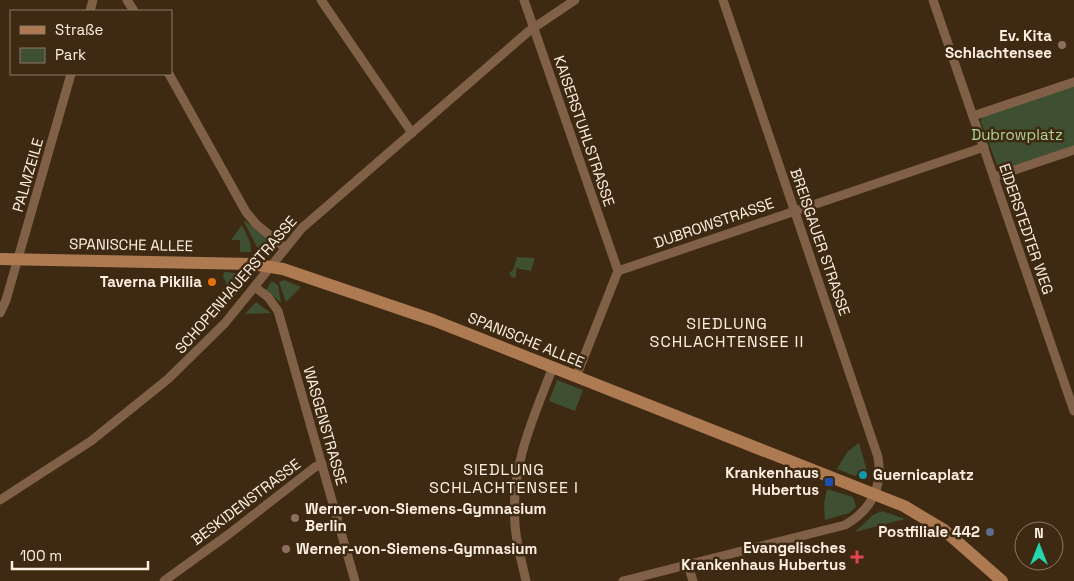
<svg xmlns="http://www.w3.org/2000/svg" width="1074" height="581" font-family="'Space Grotesk',sans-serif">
  <rect width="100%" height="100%" fill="#3e2a12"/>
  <g fill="#3e5031">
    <path d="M1074 86V146L1002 170 998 168 981 122 982 117Z"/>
    <path d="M245 221 274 244 266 253 259 251 244 222Z"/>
    <path d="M242 225 250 242 251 252H240V240H231Z"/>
    <path d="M517 257 535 258 531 271 516 268V277L512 278 509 273 513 270Z"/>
    <path d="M224 272 246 274 245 284 233 298 223 276Z"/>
    <path d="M284 280 301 287 286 302 279 282Z"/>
    <path d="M272 281 278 285 281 303 266 290Z"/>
    <path d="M256 302 271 313 245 314Z"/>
    <path d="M557 380 583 390 575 411 549 401Z"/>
    <path d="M859 443 867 471 855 476 837 469 848 451Z"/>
    <path d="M827 489 853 497 856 507 849 513 825 520 824 504Z"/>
    <path d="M882 511 905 519 855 532 873 515Z"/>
  </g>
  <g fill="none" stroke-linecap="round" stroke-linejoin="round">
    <g stroke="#806047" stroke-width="9">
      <path d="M127 0 134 11"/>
      <path d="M321 0 412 133"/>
      <path d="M524 0 618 271"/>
      <path d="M933 0 1074 411"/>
      <path d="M90 11 93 0"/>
      <path d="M169 74 246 212 256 224 285 248"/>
      <path d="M973 116 1074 82"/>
      <path d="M994 177 1074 150"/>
      <path d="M255 287 268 297 278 311 355 581"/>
      <path d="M0 313 6 300 71 74"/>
      <path d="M576 377 618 271 984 147"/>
      <path d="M0 500 91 441 168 379 225 323 302 228 529 31 575 0"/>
      <path d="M688 565 693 581"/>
      <path d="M164 581 229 534 315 467 322 464"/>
      <path d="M526 581C522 562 516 543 515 524 510 468 533 418 553 367"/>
      <path d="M623 581 845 525C871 510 883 488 878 457L723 0"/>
    </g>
    <path stroke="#ad7a52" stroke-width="12" d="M0 259 252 264 283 269 433 320 904 506 944 530 1002 581"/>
  </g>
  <g fill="#8d6e63" stroke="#3e2a12" stroke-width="2">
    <circle cx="1062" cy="45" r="5"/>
    <circle cx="295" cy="518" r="5"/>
    <circle cx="286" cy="549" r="5"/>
  </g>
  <circle fill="#e8710a" stroke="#3e2a12" stroke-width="2" cx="212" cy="282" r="5"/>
  <circle fill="#0f9aa8" stroke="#3e2a12" stroke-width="2" cx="863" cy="475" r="5"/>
  <rect fill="#1a4fb4" stroke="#3e2a12" stroke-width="2" x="824" y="477" width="10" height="10" rx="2.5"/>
  <circle fill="#5c6f8a" stroke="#3e2a12" stroke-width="2" cx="990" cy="532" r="5"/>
  <path fill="#e0444e" stroke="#3e2a12" stroke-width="2" d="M854.5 549.5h5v5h5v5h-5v5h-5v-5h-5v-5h5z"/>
  <g text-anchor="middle" stroke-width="5" stroke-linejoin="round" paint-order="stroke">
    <g font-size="15" font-weight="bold" fill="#fdf0e2" stroke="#3e2a12" text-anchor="end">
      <text x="1052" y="41">Ev. Kita<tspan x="1052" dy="17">Schlachtensee</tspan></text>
      <text x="202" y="287">Taverna Pikilia</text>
      <text x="819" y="478">Krankenhaus<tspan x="819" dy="17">Hubertus</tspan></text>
      <text x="873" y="480" text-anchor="start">Guernicaplatz</text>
      <text x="305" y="514" text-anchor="start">Werner-von-Siemens-Gymnasium<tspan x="305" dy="17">Berlin</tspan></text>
      <text x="980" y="537">Postfiliale 442</text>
      <text x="846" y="553">Evangelisches<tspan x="846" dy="17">Krankenhaus Hubertus</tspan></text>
      <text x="296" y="554" text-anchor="start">Werner-von-Siemens-Gymnasium</text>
    </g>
    <g font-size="15" fill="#fdf0e2" stroke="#3e2a12">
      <text transform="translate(584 131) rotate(71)" y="5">KAISERSTUHLSTRASSE</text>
      <text transform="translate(28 175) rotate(-74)" y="5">PALMZEILE</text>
      <text transform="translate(714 223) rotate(-19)" y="5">DUBROWSTRASSE</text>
      <text transform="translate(1026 229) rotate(71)" y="5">EIDERSTEDTER WEG</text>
      <text transform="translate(820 242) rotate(71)" y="5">BREISGAUER STRASSE</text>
      <text transform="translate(131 245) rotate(1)" y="5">SPANISCHE ALLEE</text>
      <text transform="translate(236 285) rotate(-49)" y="5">SCHOPENHAUERSTRASSE</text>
      <text transform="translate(526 340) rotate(22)" y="5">SPANISCHE ALLEE</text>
      <text transform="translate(325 426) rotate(74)" y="5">WASGENSTRASSE</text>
      <text transform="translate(246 502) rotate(-37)" y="5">BESKIDENSTRASSE</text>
    </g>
    <g font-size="15" fill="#afd495" stroke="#3e2a12">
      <text x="1017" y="140">Dubrowplatz</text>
    </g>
    <g font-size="16" letter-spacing="1" fill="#fdf0e2" stroke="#3e2a12">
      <text x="727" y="329">SIEDLUNG<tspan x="727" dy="18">SCHLACHTENSEE II</tspan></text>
      <text x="504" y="475">SIEDLUNG<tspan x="504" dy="18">SCHLACHTENSEE I</tspan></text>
    </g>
  </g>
  <rect x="10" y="10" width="162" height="65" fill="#3e2a12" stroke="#8a7965"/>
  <rect x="20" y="26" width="25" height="8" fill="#ad7a52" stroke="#8a7965"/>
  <text x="55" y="35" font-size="15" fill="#fdf0e2">Straße</text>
  <rect x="20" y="48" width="25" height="15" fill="#3e5031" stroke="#8a7965"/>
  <text x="55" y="60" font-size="15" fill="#fdf0e2">Park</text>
  <g transform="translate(1039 546)"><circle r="24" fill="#3e2a12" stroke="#8a7965"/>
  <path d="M0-4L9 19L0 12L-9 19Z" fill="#24d5ae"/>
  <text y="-8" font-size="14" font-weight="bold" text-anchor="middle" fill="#fdf0e2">N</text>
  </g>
  <path d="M12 561v8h136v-8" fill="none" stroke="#fdf0e2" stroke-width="2.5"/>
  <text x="20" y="561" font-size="15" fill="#fdf0e2" stroke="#3e2a12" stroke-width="4" paint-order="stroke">100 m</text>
</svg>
